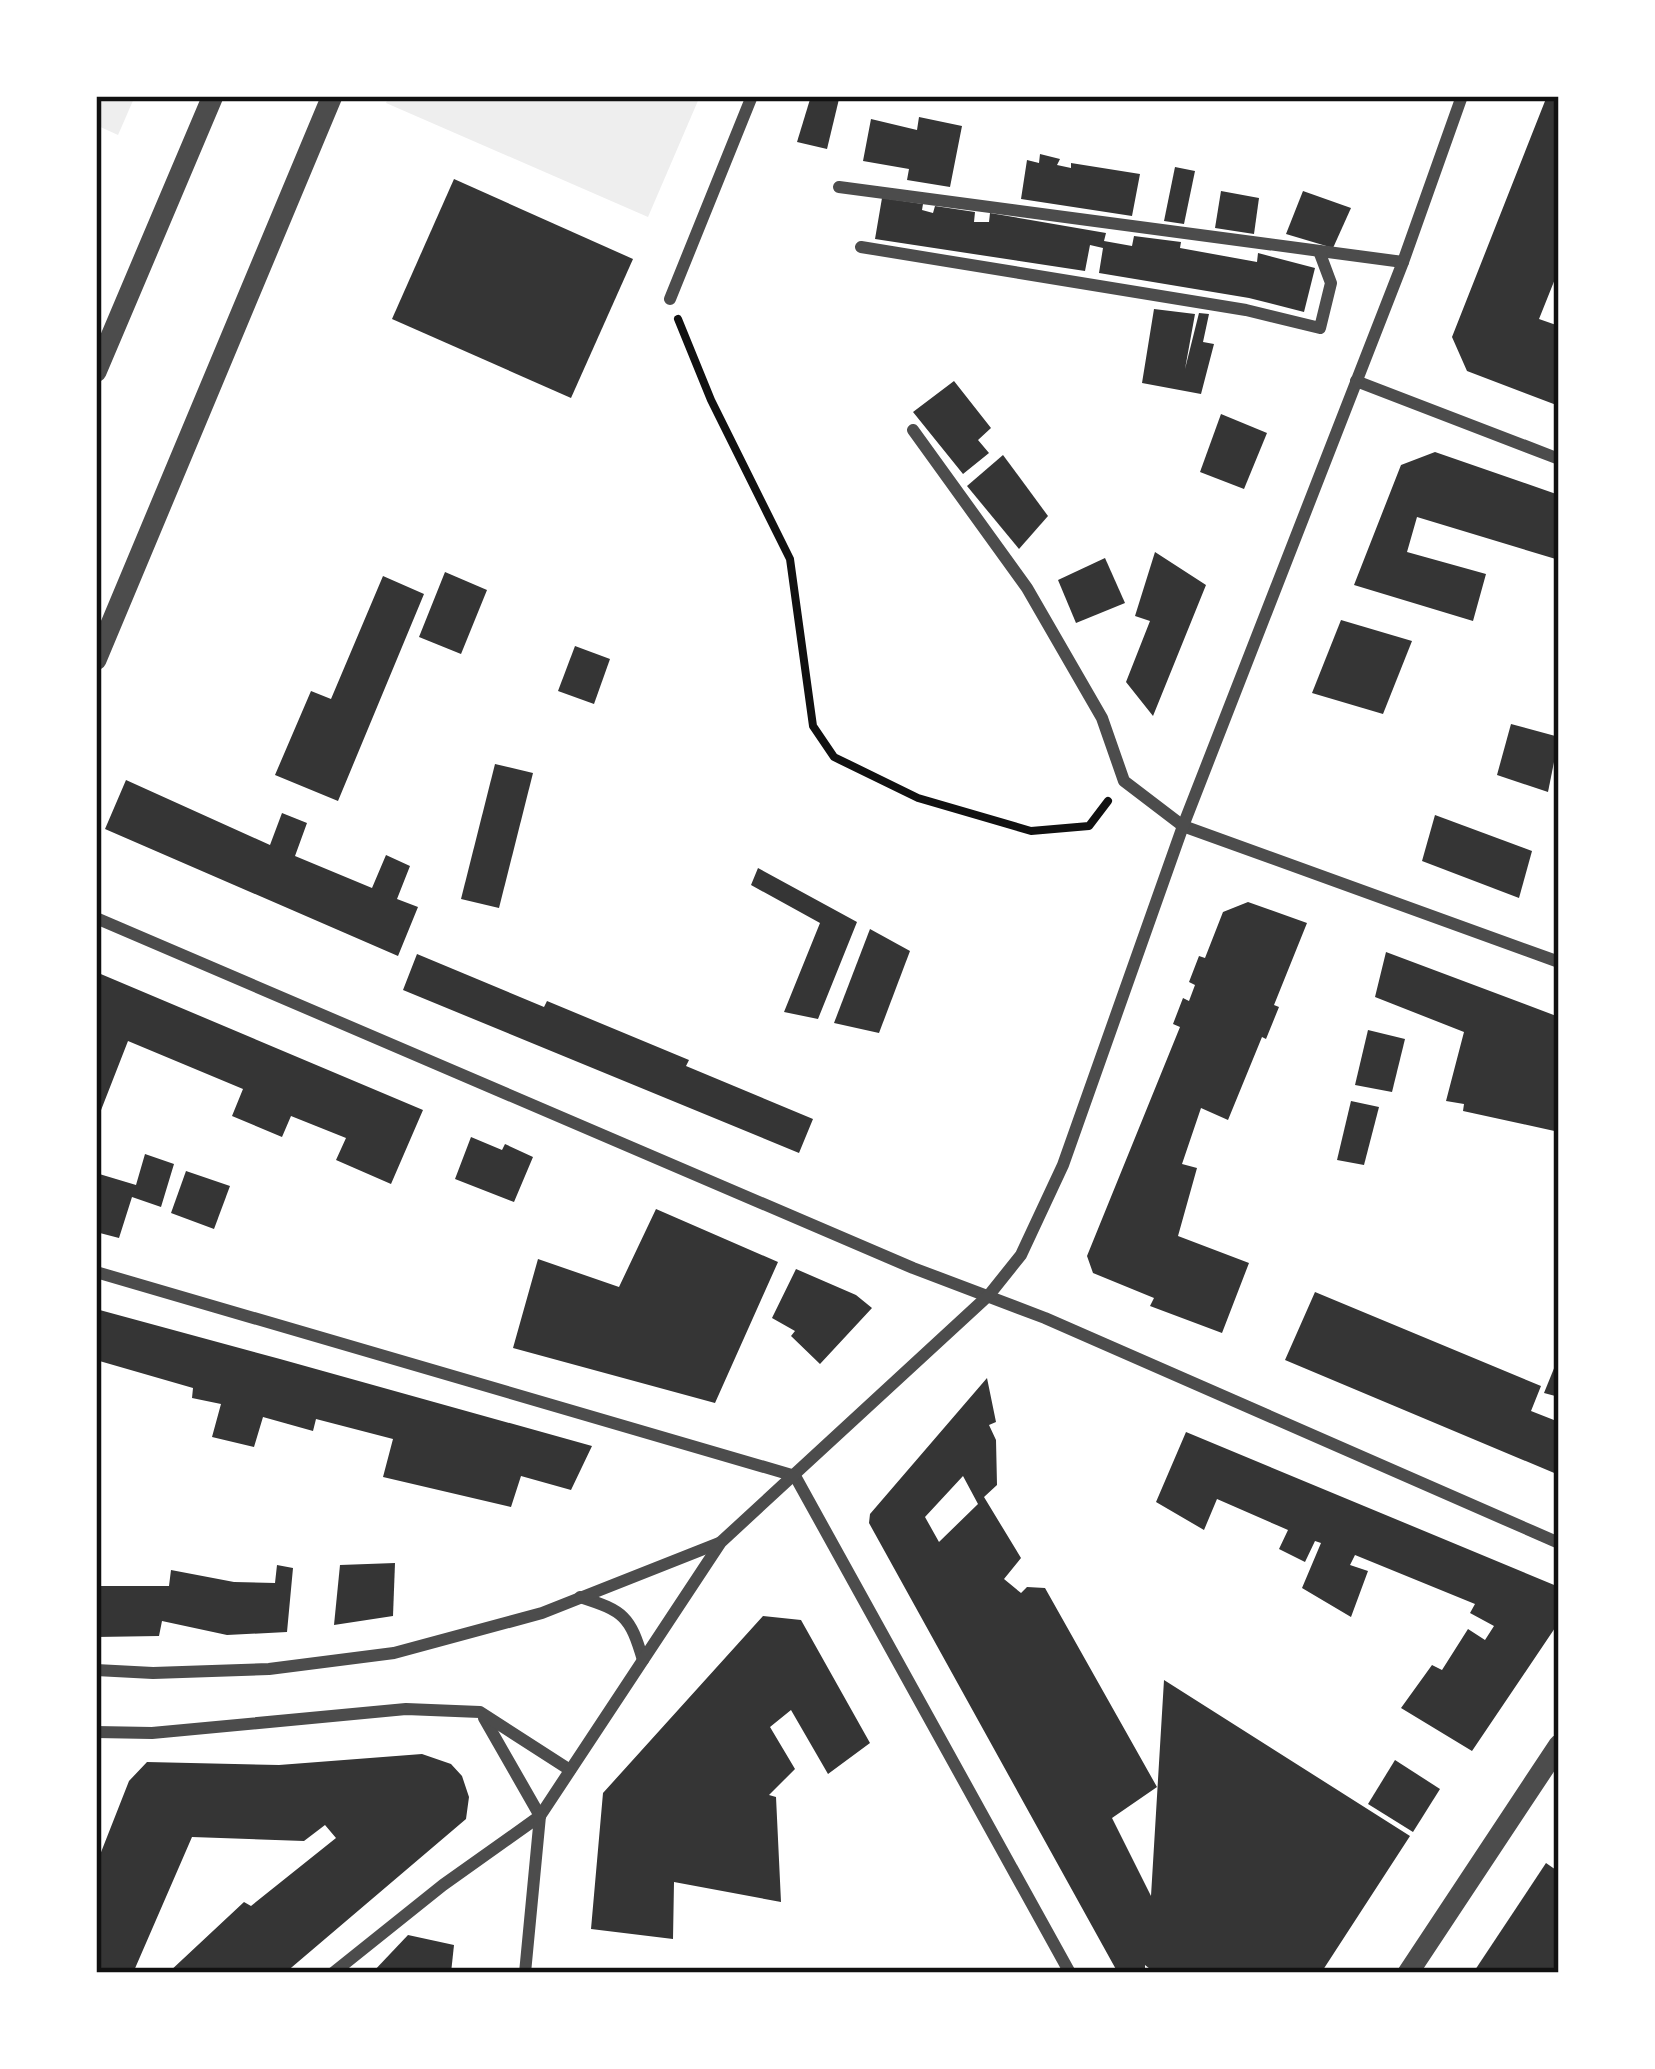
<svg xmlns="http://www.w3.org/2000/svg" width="1655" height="2069" font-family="'Alegreya Sans',sans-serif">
  <rect width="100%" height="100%" fill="#fff"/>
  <g fill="#eee">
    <path d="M96 96H135L118 135 96 125Z"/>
    <path d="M389 96H700L648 217 386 103Z"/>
  </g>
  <g fill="#353535" fill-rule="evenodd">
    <path d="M811 96 839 99 827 149 797 142Z"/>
    <path d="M1547 96H1559V269L1539 319 1559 326V406L1467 371 1452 337Z"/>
    <path d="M919 117 962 126 950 187 907 180 909 169 863 161 871 119 917 130Z"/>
    <path d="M1040 154 1060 159 1057 165 1071 168V163L1140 174 1132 216 1021 199 1027 160 1039 163Z"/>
    <path d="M1175 167 1195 171 1184 224 1164 221Z"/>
    <path d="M454 179 633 259 571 398 392 319Z"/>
    <path d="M1221 191 1259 198 1254 234 1215 228Z"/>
    <path d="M1303 191 1351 208 1333 248 1286 234Z"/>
    <path d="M882 198 923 204 922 210 933 213 935 206 975 212 974 222H989L990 213 1106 233 1104 241 1132 246 1134 236 1181 242 1180 248 1257 262 1258 253 1315 268 1304 312 1249 298 1099 273 1103 248 1090 245 1085 271 875 239Z"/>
    <path d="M1154 309 1195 314 1185 369 1199 313 1209 314 1203 342 1214 344 1201 394 1142 383Z"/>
    <path d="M954 381 991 428 978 440 989 453 963 474 913 412Z"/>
    <path d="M1221 414 1267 433 1244 489 1200 472Z"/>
    <path d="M1435 452 1559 495V560L1417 517 1407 552 1486 574 1473 621 1354 585 1401 465Z"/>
    <path d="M1003 455 1048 516 1019 549 967 486Z"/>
    <path d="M1155 552 1206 585 1153 716 1126 682 1150 621 1135 616Z"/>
    <path d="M1105 558 1125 603 1076 623 1058 580Z"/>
    <path d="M445 572 487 590 461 654 419 637Z"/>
    <path d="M383 576 424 594 338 801 275 775 311 691 331 699Z"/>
    <path d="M1341 620 1412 641 1383 714 1312 693Z"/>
    <path d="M575 646 610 659 594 704 558 691Z"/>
    <path d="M1511 724 1559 737 1548 792 1497 775Z"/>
    <path d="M495 764 533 773 499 908 461 899Z"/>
    <path d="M126 780 270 845 282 813 307 823 295 856 372 888 386 855 410 866 397 899 418 907 398 956 105 829Z"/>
    <path d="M1435 815 1532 851 1519 898 1422 861Z"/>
    <path d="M758 868 857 922 818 1019 784 1012 820 923 751 885Z"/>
    <path d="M1248 902 1307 923 1274 1005 1279 1007 1266 1039 1262 1037 1228 1120 1201 1108 1182 1164 1197 1168 1178 1236 1249 1263 1222 1333 1150 1306 1154 1298 1093 1273 1087 1256 1180 1027 1173 1024 1183 998 1189 1001 1195 985 1189 982 1199 956 1205 958 1223 912Z"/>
    <path d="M870 929 910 951 879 1033 834 1023Z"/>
    <path d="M1386 952 1559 1017V1132L1463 1111 1464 1104 1446 1101 1464 1032 1375 997Z"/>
    <path d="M417 954 544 1007 547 1001 689 1060 686 1066 813 1119 799 1153 403 990Z"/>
    <path d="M96 972 423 1110 391 1184 336 1160 346 1138 291 1116 282 1137 232 1116 243 1089 128 1041 96 1123Z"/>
    <path d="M1368 1030 1405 1039 1392 1092 1355 1085Z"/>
    <path d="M1351 1101 1379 1107 1364 1165 1337 1160Z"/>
    <path d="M471 1137 502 1150 505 1144 533 1157 514 1202 455 1179Z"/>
    <path d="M145 1154 174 1164 161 1207 132 1197 119 1238 96 1232V1173L136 1185Z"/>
    <path d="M186 1171 230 1186 214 1229 171 1213Z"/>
    <path d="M656 1209 778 1262 715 1403 513 1348 538 1259 619 1287Z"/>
    <path d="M796 1269 856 1295 872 1308 820 1364 791 1336 795 1331 772 1318Z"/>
    <path d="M1315 1292 1541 1386 1531 1411 1559 1422V1475L1285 1360Z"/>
    <path d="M96 1309 280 1359 592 1446 571 1490 521 1476 511 1507 383 1477 393 1439 316 1419 313 1431 263 1417 254 1447 212 1437 221 1404 192 1398 193 1388 96 1360Z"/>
    <path d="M1559 1356V1397L1544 1393Z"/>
    <path d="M987 1378 996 1422 989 1425 996 1440 997 1485 984 1497 1021 1558 1004 1579 1021 1593 1027 1587 1045 1588 1157 1787 1112 1818 1151 1896 1164 1680 1410 1836 1321 1973H1155L1145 1965V1973H1118L869 1523 870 1514ZM963 1476 978 1504 939 1542 925 1517Z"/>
    <path d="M1186 1432 1559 1587V1622L1472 1751 1401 1708 1432 1665 1442 1670 1468 1629 1485 1640 1494 1626 1470 1613 1475 1604 1355 1555 1350 1565 1368 1571 1351 1617 1302 1588 1321 1543 1315 1541 1305 1562 1279 1549 1288 1530 1217 1499 1204 1530 1156 1502Z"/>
    <path d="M395 1563 393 1616 334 1625 340 1565Z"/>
    <path d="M277 1565 293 1568 287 1632 227 1635 162 1621 159 1636 96 1637V1586H169L171 1570 234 1582 275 1583Z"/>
    <path d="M763 1616 801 1620 870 1743 828 1774 791 1710 770 1727 795 1769 769 1795 776 1797 781 1902 674 1882 673 1939 591 1929 603 1793Z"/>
    <path d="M422 1754 451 1764 462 1776 469 1797 466 1819 285 1973H168L244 1902 251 1906 336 1838 325 1825 304 1841 192 1837 133 1973H96V1865L129 1781 147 1762 279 1765Z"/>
    <path d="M1395 1760 1440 1789 1413 1832 1368 1804Z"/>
    <path d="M1546 1863 1559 1872V1973L1475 1970Z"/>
    <path d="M408 1935 454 1945 451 1973H372Z"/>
  </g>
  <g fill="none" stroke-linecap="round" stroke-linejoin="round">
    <path stroke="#111" stroke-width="8" d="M678 319 711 400 790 559 813 726 834 757 918 798 1031 831 1089 826 1108 801"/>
    <g stroke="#4c4c4c" stroke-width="12">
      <path d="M839 187 1403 262"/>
      <path d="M861 247 1246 310 1320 328 1331 283 1319 251"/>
      <path d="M670 299 752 96"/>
      <path d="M1356 381 1559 459"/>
      <path d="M913 430 1027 588 1102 718 1124 781 1183 826 1559 962"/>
      <path d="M96 918 913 1268 1045 1318 1559 1543"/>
      <path d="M96 1272 795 1476"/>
      <path d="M795 1476 1070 1973"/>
      <path d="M580 1597C624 1611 630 1616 643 1660"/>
      <path d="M96 1670 153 1673 269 1669 394 1653 542 1613 719 1543"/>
      <path d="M484 1718 540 1816"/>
      <path d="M96 1732 152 1733 406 1709 480 1712 570 1770"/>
      <path d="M333 1973 443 1885 540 1816 721 1542 989 1295 1021 1255 1063 1165 1183 826 1403 262 1462 96"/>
      <path d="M525 1973 540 1816"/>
    </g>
    <g stroke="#4c4c4c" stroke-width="21">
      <path d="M96 372 213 96"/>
      <path d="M96 660 332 96"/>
      <path d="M1408 1973 1559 1745"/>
    </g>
  </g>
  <rect width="1655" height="2069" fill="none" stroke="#ffffff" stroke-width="198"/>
  <rect x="99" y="99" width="1457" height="1871" fill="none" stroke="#111" stroke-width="4.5"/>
</svg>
